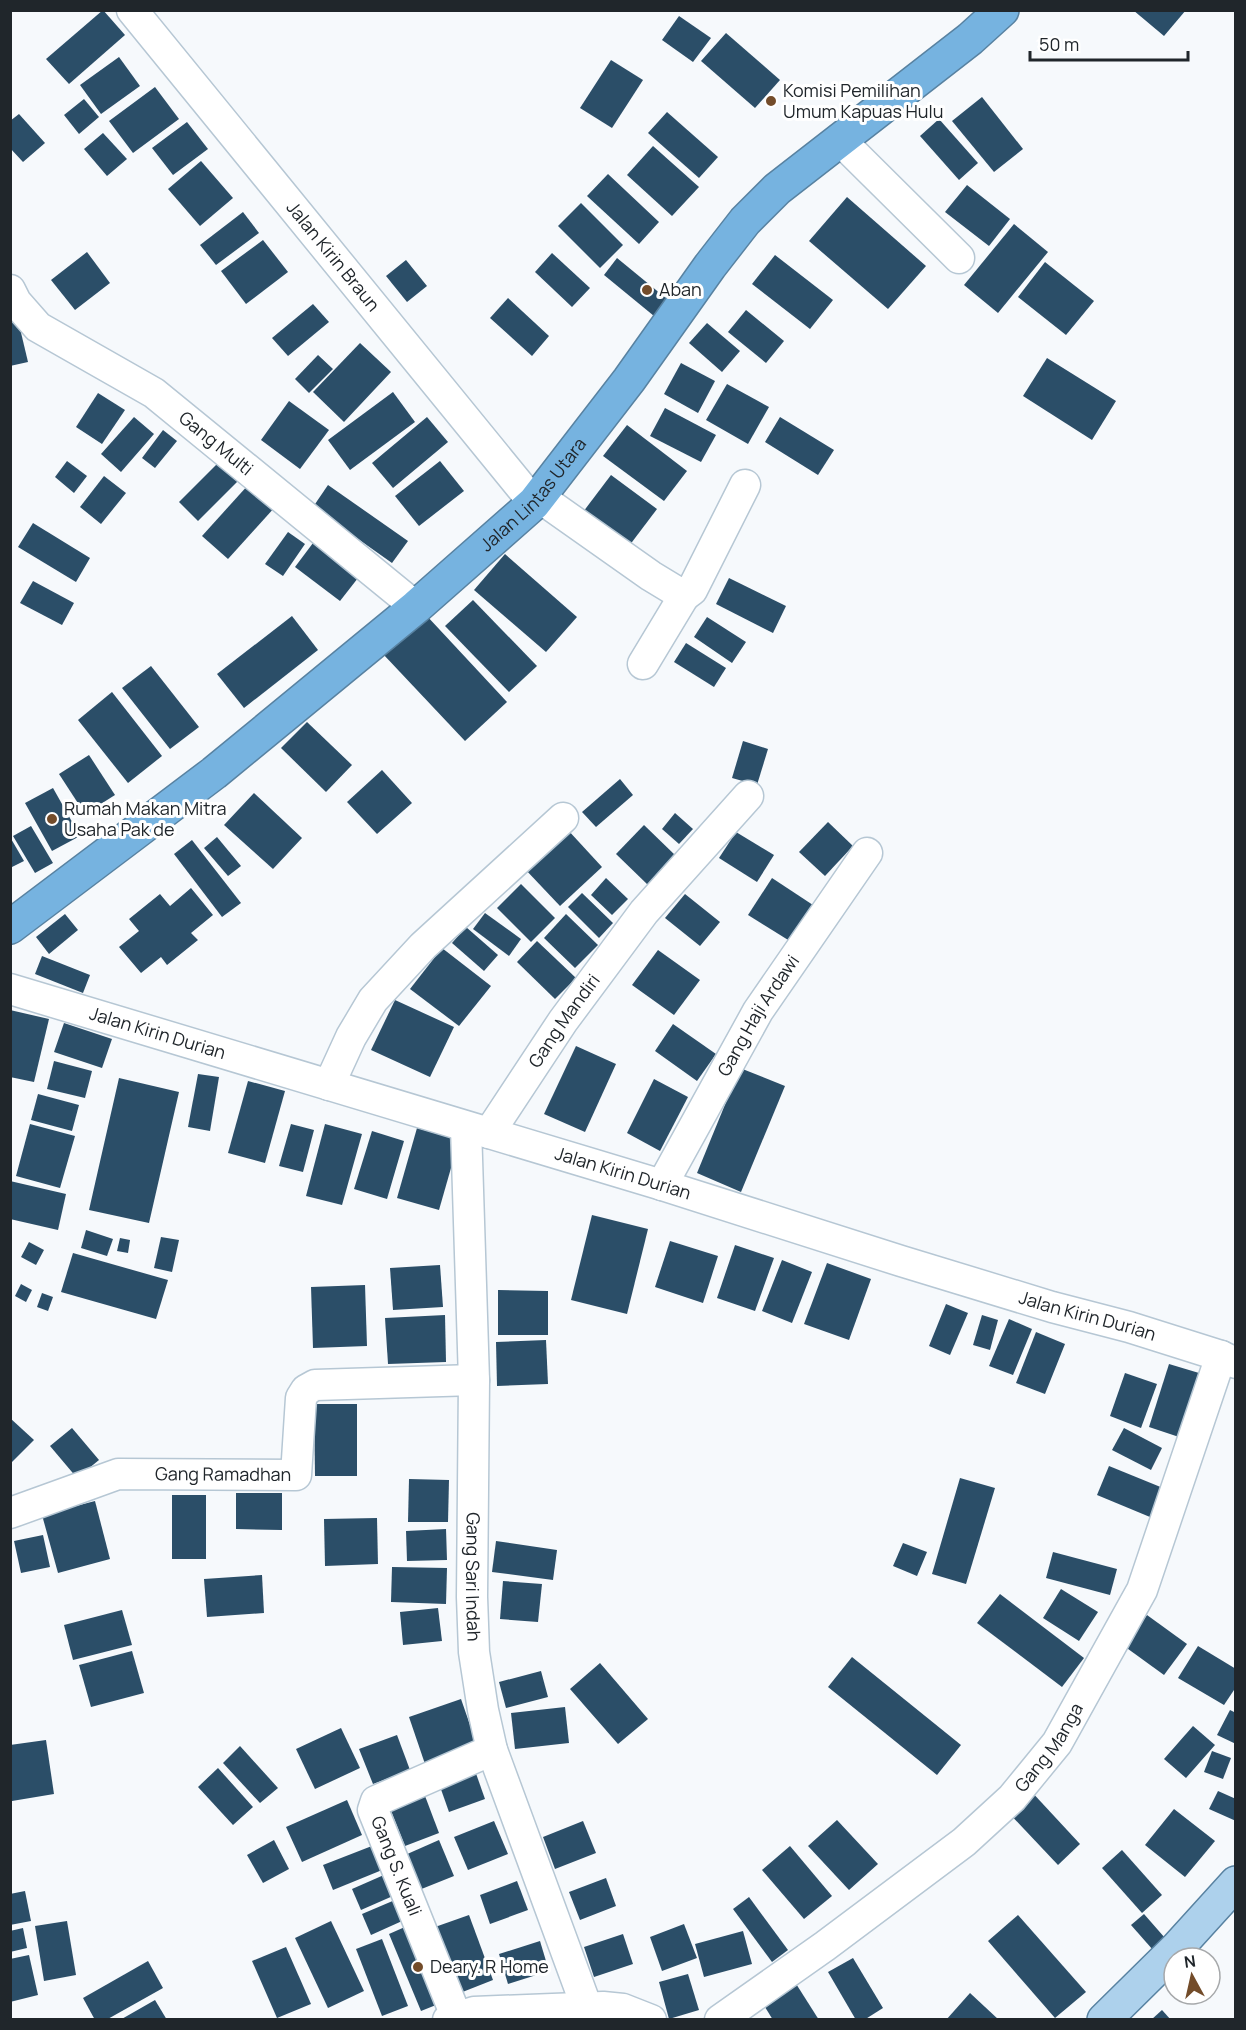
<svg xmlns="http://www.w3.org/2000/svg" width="1246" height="2030" font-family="Manrope,sans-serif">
  <rect width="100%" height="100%" fill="#f6f9fc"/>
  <g fill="#2b4e68">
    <path d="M103 10 125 35 69 84 46 59Z"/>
    <path d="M1133 10H1186L1164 36Z"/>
    <path d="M679 16 711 38 693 62 662 40Z"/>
    <path d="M726 33 780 80 755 108 701 61Z"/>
    <path d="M119 57 140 86 101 114 80 85Z"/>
    <path d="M611 60 643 80 612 128 580 108Z"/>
    <path d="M155 87 179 119 133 153 109 121Z"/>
    <path d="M982 97 1023 149 994 172 952 121Z"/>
    <path d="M84 99 99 117 79 134 64 115Z"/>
    <path d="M667 112 718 157 699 178 648 133Z"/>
    <path d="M19 114 45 143 23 162 10 148V121Z"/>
    <path d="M939 119 978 163 959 180 920 136Z"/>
    <path d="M187 122 208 149 173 175 152 148Z"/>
    <path d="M103 133 127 159 107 176 84 149Z"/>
    <path d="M653 146 699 187 672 216 627 175Z"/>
    <path d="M201 161 233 198 200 226 168 189Z"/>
    <path d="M608 174 659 222 639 244 587 196Z"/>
    <path d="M967 185 1010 219 989 246 945 212Z"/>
    <path d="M847 197 926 266 888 309 809 241Z"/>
    <path d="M581 203 623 245 600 268 558 226Z"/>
    <path d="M243 212 259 233 216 265 200 245Z"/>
    <path d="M1014 224 1048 252 998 313 964 285Z"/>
    <path d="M263 240 288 272 246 304 221 271Z"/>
    <path d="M87 252 110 283 75 310 51 280Z"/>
    <path d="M552 253 590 288 572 307 535 272Z"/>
    <path d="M775 255 833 300 810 329 752 284Z"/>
    <path d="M617 258 667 299 654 316 604 275Z"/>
    <path d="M406 260 427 286 407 302 386 276Z"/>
    <path d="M1045 262 1094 301 1066 335 1018 297Z"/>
    <path d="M508 298 549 336 532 356 490 318Z"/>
    <path d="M313 304 329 322 288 356 272 338Z"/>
    <path d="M746 310 784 341 766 363 728 332Z"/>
    <path d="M18 320 28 362 10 366V322Z"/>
    <path d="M707 323 740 351 722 372 689 343Z"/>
    <path d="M360 343 391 372 344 422 313 392Z"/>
    <path d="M318 355 333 369 309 393 295 379Z"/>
    <path d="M1047 358 1116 401 1092 440 1023 396Z"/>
    <path d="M681 363 715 381 698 413 664 394Z"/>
    <path d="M727 384 769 407 748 444 706 420Z"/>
    <path d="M393 392 415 422 350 470 328 440Z"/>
    <path d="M98 393 125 410 102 444 76 427Z"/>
    <path d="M289 401 329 430 300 469 261 440Z"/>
    <path d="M665 408 716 435 701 462 650 436Z"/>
    <path d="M134 417 154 434 121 472 101 454Z"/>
    <path d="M427 417 448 442 393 488 372 463Z"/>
    <path d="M780 417 834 450 818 475 765 442Z"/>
    <path d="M627 425 687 471 664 501 603 456Z"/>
    <path d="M163 430 177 441 155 468 142 458Z"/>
    <path d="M224 457 243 476 198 521 179 502Z"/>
    <path d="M67 461 87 476 74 493 55 477Z"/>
    <path d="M440 461 464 491 419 526 395 496Z"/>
    <path d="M611 475 657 509 626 550 580 516Z"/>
    <path d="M104 476 126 493 101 524 80 507Z"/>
    <path d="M249 484 275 507 228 559 202 536Z"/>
    <path d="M328 485 408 541 392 563 313 507Z"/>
    <path d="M33 523 90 558 76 582 18 547Z"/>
    <path d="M288 532 305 544 283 576 265 564Z"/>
    <path d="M319 535 365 569 340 601 295 567Z"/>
    <path d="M505 554 577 617 546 652 474 590Z"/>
    <path d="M729 578 786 606 773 633 716 604Z"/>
    <path d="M33 581 74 603 62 625 20 603Z"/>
    <path d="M473 600 537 666 509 692 445 626Z"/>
    <path d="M426 615 507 702 465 741 383 654Z"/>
    <path d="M292 616 318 650 244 708 217 674Z"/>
    <path d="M707 617 746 642 732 663 694 637Z"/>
    <path d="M686 643 726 668 714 687 674 662Z"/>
    <path d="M151 666 199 727 170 749 122 688Z"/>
    <path d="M112 692 162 756 128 783 78 720Z"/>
    <path d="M307 722 352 765 326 792 281 748Z"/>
    <path d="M743 741 768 749 757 785 732 778Z"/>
    <path d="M89 755 115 795 85 814 59 774Z"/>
    <path d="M382 770 412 803 377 834 347 802Z"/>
    <path d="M620 779 633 795 596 827 582 812Z"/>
    <path d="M53 788 80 836 52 851 25 803Z"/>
    <path d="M254 793 302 838 273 869 224 825Z"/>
    <path d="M675 813 693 829 679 844 662 829Z"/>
    <path d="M828 822 853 846 825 876 799 852Z"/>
    <path d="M644 825 677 857 649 886 616 854Z"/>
    <path d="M31 826 53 863 35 873 13 836Z"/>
    <path d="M567 829 602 867 560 906 524 868Z"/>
    <path d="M736 832 774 855 757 882 719 858Z"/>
    <path d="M10 837 24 861 10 868Z"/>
    <path d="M217 837 241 866 228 876 204 848Z"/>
    <path d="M192 840 241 903 222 917 174 854Z"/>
    <path d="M606 878 628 899 612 915 591 895Z"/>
    <path d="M772 878 816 907 793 943 748 915Z"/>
    <path d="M521 884 555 918 531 942 497 908Z"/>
    <path d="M191 888 213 915 191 933 198 940 167 965 161 957 141 973 119 947 139 931 129 919 160 894 170 906Z"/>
    <path d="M582 893 613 923 599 938 568 907Z"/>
    <path d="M685 894 720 922 700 946 665 918Z"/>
    <path d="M485 913 521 939 509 956 473 929Z"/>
    <path d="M65 914 78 930 49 954 36 937Z"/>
    <path d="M566 914 598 945 575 968 544 938Z"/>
    <path d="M466 927 498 955 484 971 452 943Z"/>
    <path d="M537 941 576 978 555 999 517 962Z"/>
    <path d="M442 948 491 986 459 1026 410 989Z"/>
    <path d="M658 950 700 980 674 1015 632 985Z"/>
    <path d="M42 956 90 975 83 993 35 974Z"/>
    <path d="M395 1000 454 1027 430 1077 371 1050Z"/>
    <path d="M10 1010 49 1019 34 1082 10 1077Z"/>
    <path d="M64 1023 112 1039 102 1068 54 1052Z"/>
    <path d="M673 1024 716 1054 697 1081 655 1051Z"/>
    <path d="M576 1046 616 1064 585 1132 544 1114Z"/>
    <path d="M54 1061 92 1071 85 1098 47 1089Z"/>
    <path d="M740 1068 785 1086 741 1192 697 1173Z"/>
    <path d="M198 1074 219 1077 210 1131 188 1127Z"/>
    <path d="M119 1078 179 1092 149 1223 89 1210Z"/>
    <path d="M654 1079 688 1097 660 1151 627 1133Z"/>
    <path d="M248 1081 285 1091 265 1163 228 1153Z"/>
    <path d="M38 1094 79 1105 72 1131 31 1120Z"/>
    <path d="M30 1124 75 1136 60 1188 16 1176Z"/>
    <path d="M291 1124 314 1130 303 1172 279 1166Z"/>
    <path d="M325 1124 362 1134 342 1205 306 1196Z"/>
    <path d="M417 1128 459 1140 439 1210 397 1198Z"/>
    <path d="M372 1131 404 1141 387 1199 354 1189Z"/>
    <path d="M10 1181 66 1194 58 1230 10 1219Z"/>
    <path d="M592 1215 648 1229 627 1314 571 1300Z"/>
    <path d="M86 1230 113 1239 107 1256 81 1248Z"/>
    <path d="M161 1237 179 1240 172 1272 154 1268Z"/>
    <path d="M120 1238 130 1240 128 1253 117 1251Z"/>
    <path d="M670 1241 718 1256 703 1303 655 1287Z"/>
    <path d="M29 1242 44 1250 36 1265 21 1257Z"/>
    <path d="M735 1245 774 1258 755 1311 717 1298Z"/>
    <path d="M73 1253 168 1280 156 1319 61 1292Z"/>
    <path d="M782 1260 812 1272 792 1323 762 1311Z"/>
    <path d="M827 1263 871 1279 849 1340 804 1324Z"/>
    <path d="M440 1265 443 1307 393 1310 390 1268Z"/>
    <path d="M21 1284 32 1290 26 1302 15 1296Z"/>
    <path d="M365 1285 367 1346 313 1348 311 1287Z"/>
    <path d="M498 1290 548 1291V1335H498Z"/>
    <path d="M42 1293 53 1297 48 1311 37 1307Z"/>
    <path d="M946 1304 968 1313 950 1355 929 1346Z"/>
    <path d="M445 1315 446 1362 388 1364 385 1318Z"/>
    <path d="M982 1315 998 1320 990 1350 973 1345Z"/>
    <path d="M1009 1319 1032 1329 1013 1375 989 1366Z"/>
    <path d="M1036 1332 1065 1344 1045 1394 1016 1383Z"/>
    <path d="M546 1340 548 1384 497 1386 496 1342Z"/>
    <path d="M1169 1364 1199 1373 1179 1437 1149 1427Z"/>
    <path d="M1125 1373 1157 1384 1141 1428 1110 1416Z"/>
    <path d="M314 1404H357V1476H315Z"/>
    <path d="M10 1418 34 1440 10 1464Z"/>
    <path d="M72 1428 99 1460 77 1478 50 1446Z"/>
    <path d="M1124 1428 1162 1448 1151 1470 1112 1450Z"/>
    <path d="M1109 1466 1163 1488 1150 1517 1097 1495Z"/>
    <path d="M960 1478 995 1488 966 1584 932 1574Z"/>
    <path d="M409 1479 449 1480 448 1522H408Z"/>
    <path d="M236 1493H282V1530L236 1529Z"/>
    <rect x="172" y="1495" width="34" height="64"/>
    <path d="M95 1501 110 1559 58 1573 42 1515Z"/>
    <path d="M377 1518 378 1564 325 1566 324 1519Z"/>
    <path d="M446 1529 447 1560 407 1561 406 1531Z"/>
    <path d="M43 1535 50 1567 21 1573 14 1541Z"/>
    <path d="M496 1541 557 1550 553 1580 492 1572Z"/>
    <path d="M903 1543 927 1552 917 1576 893 1566Z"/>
    <path d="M1053 1552 1117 1569 1110 1595 1046 1578Z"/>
    <path d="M392 1567 447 1568 446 1604 391 1602Z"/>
    <path d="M262 1575 264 1613 207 1617 204 1579Z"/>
    <path d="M503 1581 542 1584 538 1622 500 1619Z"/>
    <path d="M1061 1589 1098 1612 1079 1641 1043 1618Z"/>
    <path d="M1000 1594 1084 1658 1062 1687 977 1623Z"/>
    <path d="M438 1608 442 1641 403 1645 400 1612Z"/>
    <path d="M122 1610 132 1645 73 1660 64 1625Z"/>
    <path d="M1147 1615 1187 1644 1164 1675 1124 1646Z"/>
    <path d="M1198 1646 1236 1669V1687L1224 1705 1178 1678Z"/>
    <path d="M132 1651 144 1693 91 1707 79 1665Z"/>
    <path d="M852 1657 961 1745 937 1775 828 1687Z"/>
    <path d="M600 1663 648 1719 618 1744 570 1689Z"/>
    <path d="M541 1671 548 1697 506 1708 499 1682Z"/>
    <path d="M461 1699 477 1745 425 1764 409 1717Z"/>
    <path d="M565 1707 569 1743 515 1749 511 1713Z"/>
    <path d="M1230 1710 1236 1713V1744L1217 1735Z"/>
    <path d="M1193 1726 1215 1745 1186 1778 1164 1759Z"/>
    <path d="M341 1728 360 1768 315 1789 296 1749Z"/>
    <path d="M397 1735 410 1770 373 1784 359 1749Z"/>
    <path d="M46 1740 54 1794 12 1801 10 1745Z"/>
    <path d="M240 1746 278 1788 260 1803 223 1763Z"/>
    <path d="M1212 1751 1231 1758 1223 1779 1204 1772Z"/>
    <path d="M473 1765 485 1799 449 1812 437 1778Z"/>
    <path d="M218 1768 253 1807 233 1825 198 1787Z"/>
    <path d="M422 1788 439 1833 405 1846 387 1801Z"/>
    <path d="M1029 1789 1080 1844 1058 1865 1006 1810Z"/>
    <path d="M1218 1791 1236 1799V1821L1209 1809Z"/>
    <path d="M347 1800 362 1835 302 1862 286 1827Z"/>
    <path d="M1174 1809 1215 1841 1185 1877 1145 1845Z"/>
    <path d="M837 1820 878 1864 849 1890 808 1846Z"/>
    <path d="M494 1821 508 1854 468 1870 454 1837Z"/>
    <path d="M583 1821 596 1853 555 1869 543 1837Z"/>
    <path d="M274 1840 289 1869 263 1883 247 1855Z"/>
    <path d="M439 1840 454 1876 419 1890 405 1855Z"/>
    <path d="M377 1844 387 1868 333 1890 323 1865Z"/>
    <path d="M790 1846 832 1896 804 1919 762 1870Z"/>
    <path d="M1122 1850 1162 1895 1142 1913 1102 1868Z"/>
    <path d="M393 1871 402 1892 361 1910 352 1889Z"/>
    <path d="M606 1878 616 1906 580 1920 569 1892Z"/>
    <path d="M517 1881 528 1910 490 1924 480 1895Z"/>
    <path d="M25 1891 31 1921 10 1925V1894Z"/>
    <path d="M402 1897 411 1917 371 1935 362 1914Z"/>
    <path d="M749 1897 788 1950 772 1962 733 1909Z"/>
    <path d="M1144 1914 1165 1938 1153 1950 1131 1925Z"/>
    <path d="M469 1915 493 1980 460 1993 435 1927Z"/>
    <path d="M1018 1915 1086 1992 1055 2018 988 1941Z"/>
    <path d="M67 1921 76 1975 44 1981 35 1926Z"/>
    <path d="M331 1921 364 1991 328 2008 295 1938Z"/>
    <path d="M414 1923 446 2001 421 2011 389 1934Z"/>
    <path d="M684 1924 697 1958 662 1971 650 1937Z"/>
    <path d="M23 1928 27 1948 10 1952V1931Z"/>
    <path d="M743 1931 752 1964 704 1977 695 1944Z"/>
    <path d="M623 1934 633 1964 594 1977 584 1947Z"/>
    <path d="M382 1939 408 2006 382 2016 356 1949Z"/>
    <path d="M540 1941 549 1971 508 1984 499 1954Z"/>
    <path d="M286 1947 311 2004 277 2018 252 1961Z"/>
    <path d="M29 1955 38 1995 10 2002V1959Z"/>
    <path d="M853 1958 883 2008 864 2020H856L828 1972Z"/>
    <path d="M148 1961 163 1988 106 2020H95L83 1998Z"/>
    <path d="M688 1974 699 2010 669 2019 659 1982Z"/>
    <path d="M793 1979 819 2020H773L760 1999Z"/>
    <path d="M970 1993 999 2020H946Z"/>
    <path d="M155 2000 167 2020H120Z"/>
    <path d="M1162 2010 1171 2020H1151Z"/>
  </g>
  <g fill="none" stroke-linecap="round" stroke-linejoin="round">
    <g stroke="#b6c7d4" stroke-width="33">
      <g id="minor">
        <path id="s1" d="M132 10 534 503"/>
        <path d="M841 141 959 258"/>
        <path id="s2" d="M10 290 16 302 38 327 154 393 416 607"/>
        <path d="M539 497 651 576 684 596 692 590 745 485"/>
        <path d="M643 664 684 596"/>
        <path id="s3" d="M10 989 662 1185 901 1261 1052 1307 1129 1327 1221 1356 1236 1363"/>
        <path d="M329 1085 351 1037 373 1000 423 946 563 818"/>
        <path id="s4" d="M466 1127 474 1380 472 1597 474 1652 483 1710 492 1750 587 2008"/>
        <path id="s5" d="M489 1133 563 1021 644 912 748 796"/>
        <path id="s6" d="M662 1185 758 1011 867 853"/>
        <path id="s7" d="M10 1513 118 1474 296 1475 301 1398 306 1390 315 1385 474 1380"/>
        <path d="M456 2016 373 1810 376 1801 492 1750"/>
        <path d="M448 2020 474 2012 603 2007 623 2009 651 2020"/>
        <path id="s8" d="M720 2020 825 1946 964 1842 1012 1798 1057 1743 1142 1590 1221 1356"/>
      </g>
    </g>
    <g stroke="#5882a1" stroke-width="36">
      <path id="major" d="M1104 2020 1177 1948 1236 1883"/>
    </g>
    <g stroke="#5882a1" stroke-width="36">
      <g id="highway">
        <path id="s9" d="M10 927 214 773 416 607 534 503 629 380 710 266 745 221 777 189 970 39 1002 10"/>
      </g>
    </g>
    <use href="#minor" stroke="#fff" stroke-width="30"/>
    <use href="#major" stroke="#add1ec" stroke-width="33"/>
    <use href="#highway" stroke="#76b3e0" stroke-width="33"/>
  </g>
  <g fill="#734c2a" stroke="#fff" stroke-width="2">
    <circle cx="771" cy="101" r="6"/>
    <circle cx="647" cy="290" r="6"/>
    <circle cx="52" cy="819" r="6"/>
    <circle cx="418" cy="1967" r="6"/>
  </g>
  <g text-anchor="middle" stroke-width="6" stroke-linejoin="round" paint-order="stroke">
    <g font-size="18" fill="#20262b" stroke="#fff" text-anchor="start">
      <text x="783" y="97">Komisi Pemilihan<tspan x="783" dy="21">Umum Kapuas Hulu</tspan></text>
      <text x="659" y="296">Aban</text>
      <text x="64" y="815">Rumah Makan Mitra<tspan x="64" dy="21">Usaha Pak de</tspan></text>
      <text x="430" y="1973">Deary. R Home</text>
    </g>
    <g font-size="18" fill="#20262b" stroke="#fff">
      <text dy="6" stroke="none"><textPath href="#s1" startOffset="318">Jalan Kirin Braun</textPath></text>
      <text dy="6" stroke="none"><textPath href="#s2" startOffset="260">Gang Multi</textPath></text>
      <text dy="6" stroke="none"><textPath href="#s9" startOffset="680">Jalan Lintas Utara</textPath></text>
      <text dy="6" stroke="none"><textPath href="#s6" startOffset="195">Gang Haji Ardawi</textPath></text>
      <text dy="6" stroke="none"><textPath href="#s5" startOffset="135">Gang Mandiri</textPath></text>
      <text dy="6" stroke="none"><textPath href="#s3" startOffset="154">Jalan Kirin Durian</textPath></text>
      <text dy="6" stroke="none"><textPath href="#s3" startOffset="640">Jalan Kirin Durian</textPath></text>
      <text dy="6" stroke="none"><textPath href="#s3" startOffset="1126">Jalan Kirin Durian</textPath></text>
      <text dy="6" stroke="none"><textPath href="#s7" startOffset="220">Gang Ramadhan</textPath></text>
      <text dy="6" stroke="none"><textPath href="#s4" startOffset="450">Gang Sari Indah</textPath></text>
      <text dy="6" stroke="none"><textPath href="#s8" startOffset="430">Gang Manga</textPath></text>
      <text transform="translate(396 1866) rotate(68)" y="6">Gang S. Kuali</text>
    </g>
  </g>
  <rect width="1246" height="2030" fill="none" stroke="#20262b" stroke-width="24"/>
  <g transform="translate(1192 1976) rotate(352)"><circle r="28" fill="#ffffff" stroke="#a6a8aa" stroke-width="1.5"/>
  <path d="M0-4.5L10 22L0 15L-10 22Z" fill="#734c2a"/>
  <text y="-9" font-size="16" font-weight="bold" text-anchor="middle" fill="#20262b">N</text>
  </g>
  <path d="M1030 51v9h158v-9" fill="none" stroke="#20262b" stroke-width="3"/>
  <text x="1039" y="51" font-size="18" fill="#20262b" stroke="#ffffff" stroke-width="4.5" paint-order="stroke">50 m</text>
</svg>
